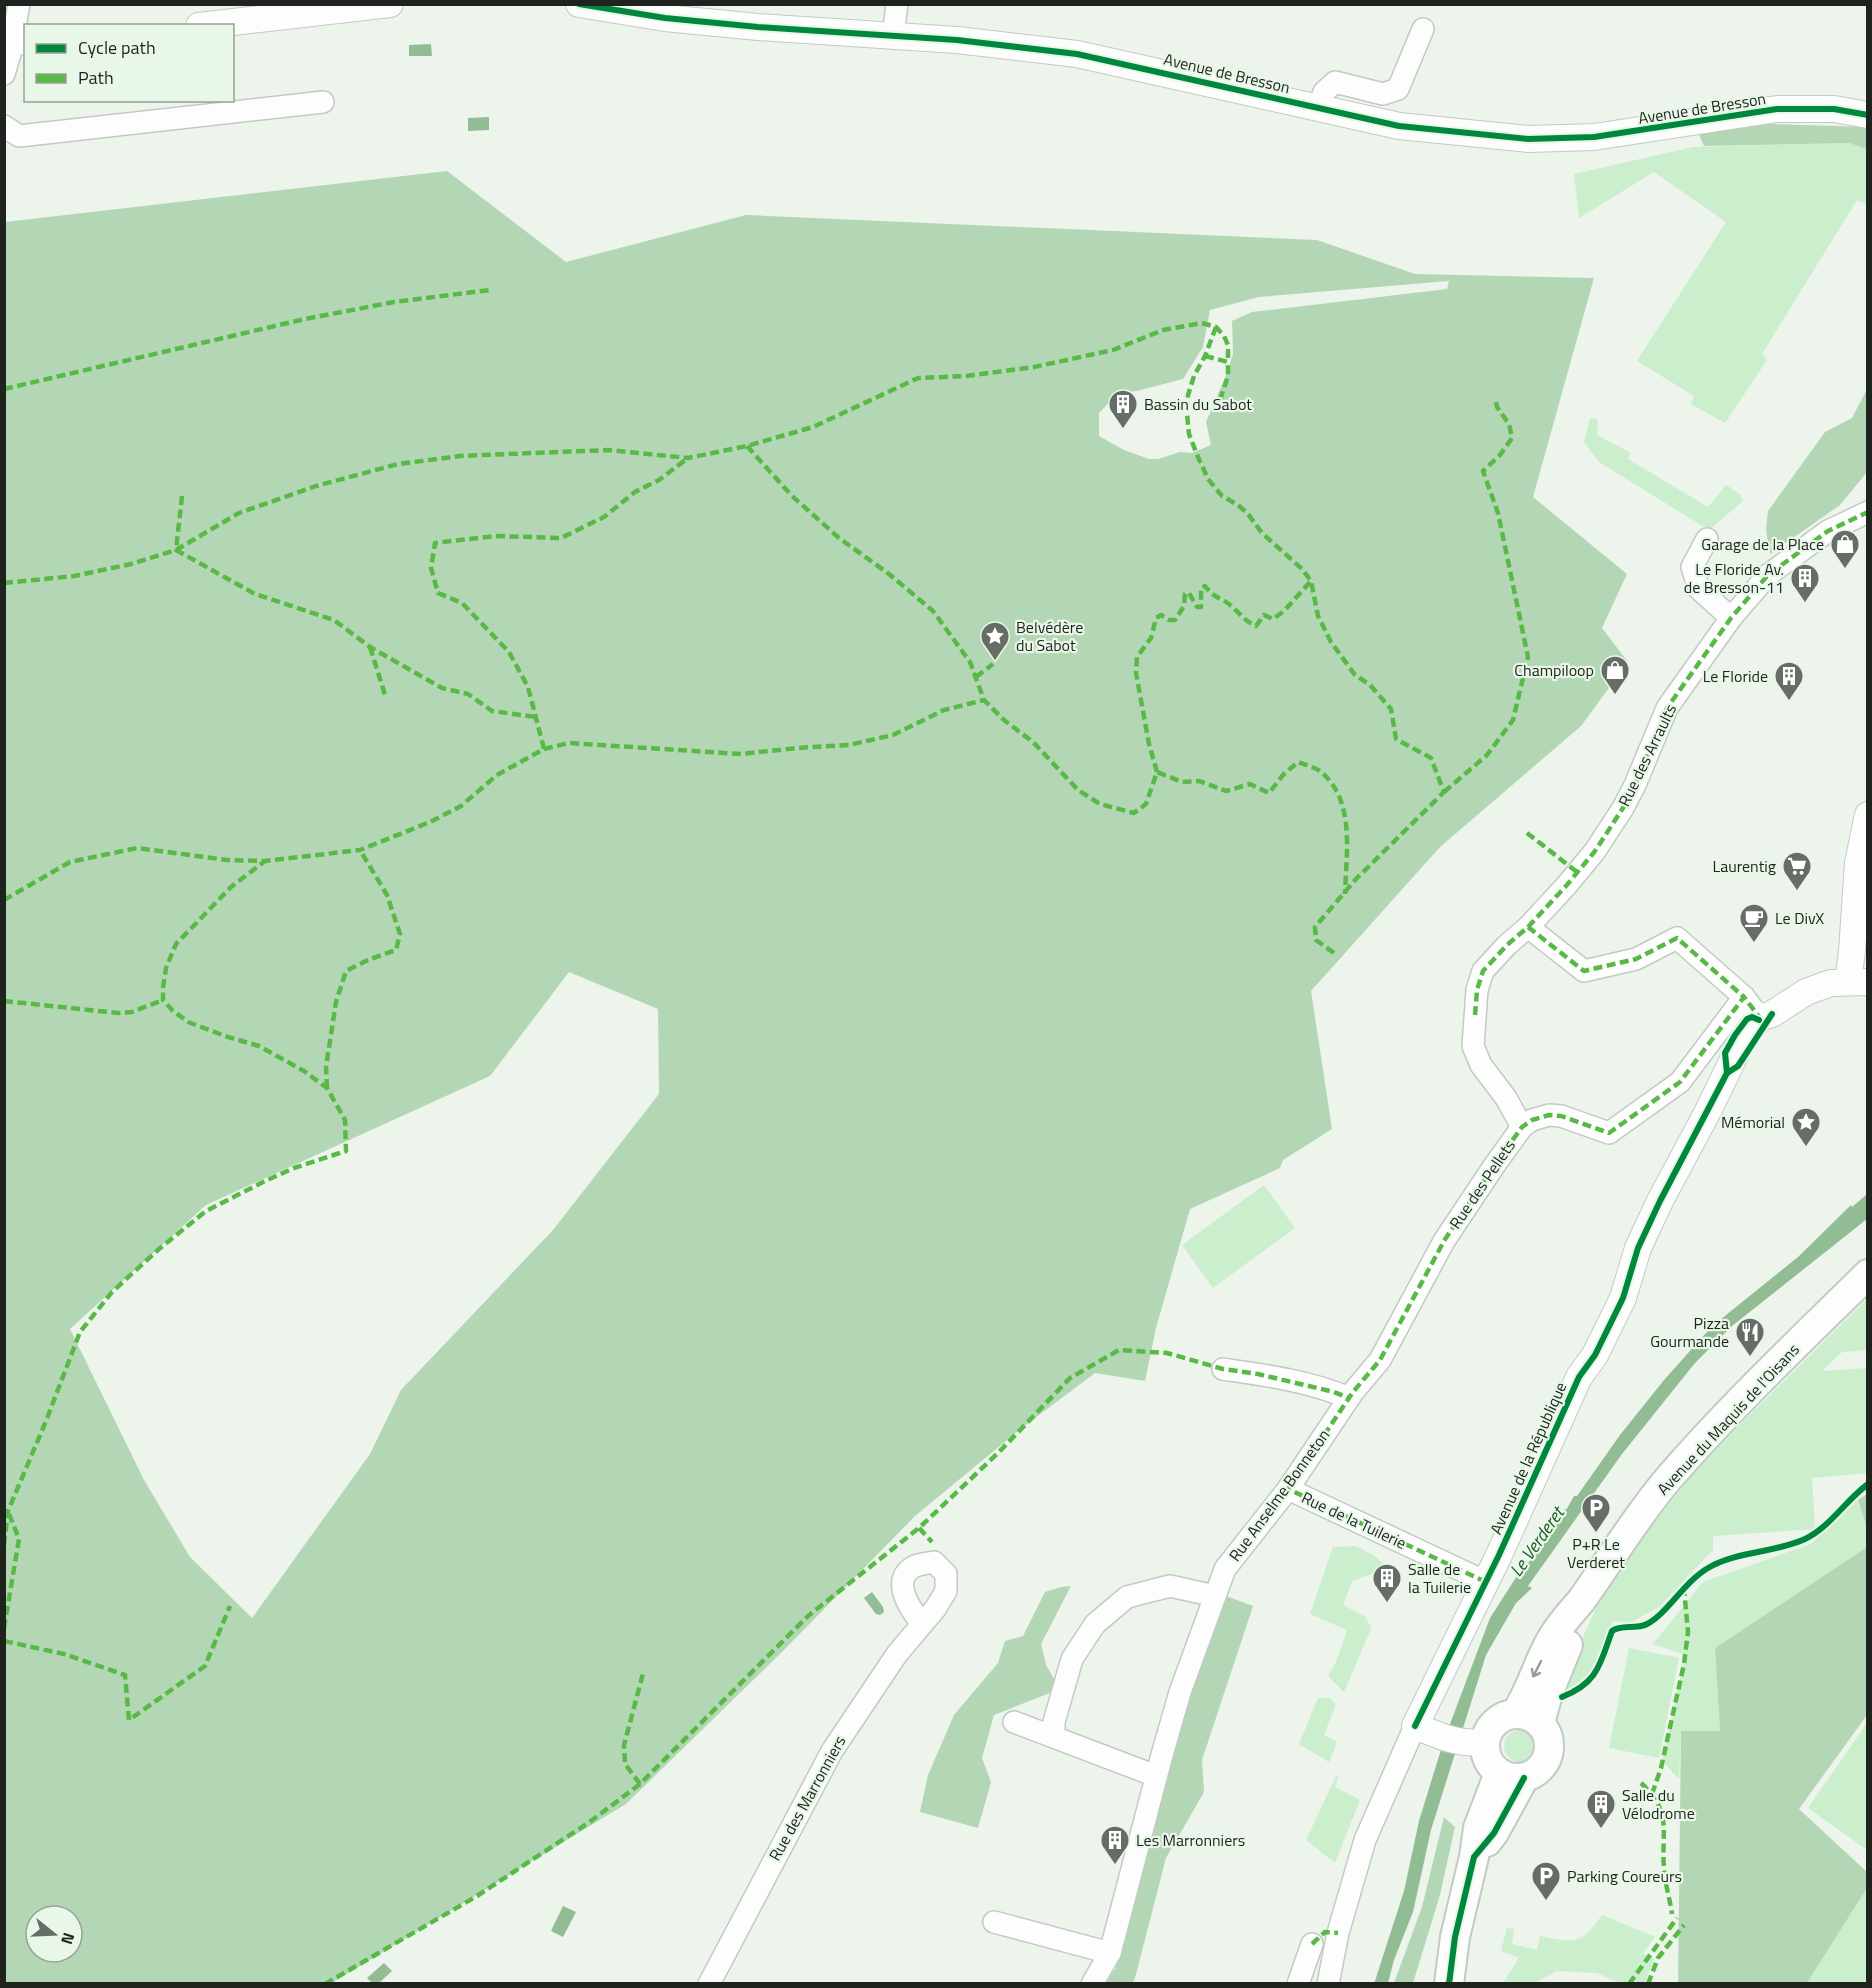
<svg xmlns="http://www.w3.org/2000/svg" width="1872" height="1988" font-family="'Titillium Web',sans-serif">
  <rect width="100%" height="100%" fill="#ecf4ec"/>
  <g fill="#cbeecd">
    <path d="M1849 143 1867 149V205L1857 200 1762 354 1767 360 1725 423 1691 404 1694 396 1637 361 1726 222 1654 172 1579 218 1574 174 1693 147Z"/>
    <path d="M1590 418 1598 419 1597 435 1631 453 1628 459 1708 507 1726 485 1740 494 1743 501 1709 530 1599 462 1584 442Z"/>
    <path d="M1264 1185 1295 1228 1213 1288 1182 1245Z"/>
    <path d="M1867 1299V1350L1842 1352 1822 1371 1867 1368V1473L1812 1478 1815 1529 1713 1536V1550L1659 1607 1631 1622 1613 1621 1596 1665 1575 1688 1562 1690 1578 1648 1597 1606 1622 1564 1702 1462Z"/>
    <path d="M1858 1500 1867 1528V1547L1715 1648 1720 1732 1681 1731 1679 1779 1662 1761 1685 1655 1653 1644 1703 1582 1811 1544Z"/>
    <path d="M1356 1546 1373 1555 1389 1568 1352 1581 1343 1605 1366 1617 1371 1629 1344 1692 1328 1676 1336 1662 1347 1630 1310 1614 1333 1547Z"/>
    <path d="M1629 1648 1679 1658 1659 1758 1609 1748Z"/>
    <path d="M1318 1698H1330L1336 1704 1324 1735 1337 1742 1329 1762 1299 1744Z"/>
    <path d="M1867 1723 1868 1850H1867L1808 1808Z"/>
    <circle cx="1520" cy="1746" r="16"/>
    <path d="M1336 1776 1338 1777 1335 1787 1360 1800 1335 1863 1306 1840Z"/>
    <path d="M1867 1888V1983H1807Z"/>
    <path d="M1602 1915 1655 1937 1643 1953 1654 1959 1645 1983H1620L1597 1973 1556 1971 1535 1983H1503L1519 1958 1501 1951 1507 1928 1514 1929 1512 1944 1537 1950 1540 1936C1575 1943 1581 1945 1602 1915Z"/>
  </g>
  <g fill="#b3d7b4" fill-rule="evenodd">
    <path d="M1770 124 1867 127V149L1849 143 1704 146 1697 130Z"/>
    <path d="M447 171 566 262 746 215 1317 240 1415 274 1594 278 1533 497 1627 574 1602 628 1628 662 1581 726 1440 847 1311 991 1332 1129 1283 1160 1280 1168 1190 1209 1156 1328 1145 1381 1095 1373 1023 1427 915 1516 782 1652 626 1804 332 1983H5V222ZM1449 281 1447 289 1252 312 1232 321 1233 353 1228 371 1206 422 1211 445 1192 453 1180 452 1158 459H1149L1124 450 1099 436V413L1118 393 1137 391 1183 379 1203 347 1210 310 1259 297ZM569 972 658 1009 659 1094 553 1230 401 1390 370 1454 252 1618 190 1557 144 1480 70 1329 206 1205 490 1076ZM36 1916H72V1952H36Z"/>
    <path d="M1867 389V472L1840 505 1770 554 1766 530 1768 511 1825 432 1852 418Z"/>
    <path d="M1867 1494V1528L1858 1500Z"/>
    <path d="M1867 1547V1715L1799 1809 1867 1872V1888L1807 1983H1678L1681 1731H1720L1715 1648Z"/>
    <path d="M1071 1586 1041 1644 1046 1665 1060 1689 994 1715 982 1758 991 1782 978 1828 920 1812 928 1775 954 1715 998 1663 1005 1641 1023 1636 1045 1592 1061 1587Z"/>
    <path d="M1226 1596 1253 1606 1202 1760 1204 1792 1166 1858 1135 1978 1133 1983 1105 1984 1116 1968 1118 1938 1186 1700Z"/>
    <path d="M1444 1817 1455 1827 1440 1895 1413 1983H1394L1422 1907Z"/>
  </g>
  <g fill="#92bd94">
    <path d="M431 44 432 56H409V45Z"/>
    <path d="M489 117V130L468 131V118Z"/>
    <path d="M1867 1194V1219L1732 1326 1695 1363 1622 1454 1528 1586 1532 1588 1516 1603 1486 1655 1431 1830 1413 1912 1394 1960 1388 1983 1374 1984 1404 1891 1419 1821 1444 1740 1490 1618 1515 1579 1552 1534 1564 1509 1566 1510 1574 1496H1577L1620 1435 1664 1380 1706 1333 1726 1315 1798 1257 1851 1205 1852 1207Z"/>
    <path d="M872 1592 883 1607 884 1612 880 1615 876 1614 864 1598Z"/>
    <path d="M563 1906 576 1912 563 1937 551 1931Z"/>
    <path d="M384 1963 392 1971 379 1983H372L367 1978Z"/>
  </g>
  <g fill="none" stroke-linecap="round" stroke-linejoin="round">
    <g stroke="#c3cac3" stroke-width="24">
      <g id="minor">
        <path d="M893 36 897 4"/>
        <path d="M4 74 10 54 19 4"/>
        <path d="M1318 109 1324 92 1335 82 1383 94 1398 89 1423 29"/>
        <path d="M4 126 19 136 323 102"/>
        <path d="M1707 539 1692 567 1699 589 1731 618"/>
        <path d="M1528 927 1584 971 1636 959 1677 938 1744 997"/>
        <path d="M1522 1127 1506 1098 1481 1065 1473 1046 1477 990 1483 971 1507 945 1528 927 1566 886 1595 851 1623 808 1635 785 1667 708 1731 618 1768 575 1828 531 1868 512"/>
        <path d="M1223 1369C1264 1375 1310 1381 1349 1398"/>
        <path d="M1288 1489 1486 1582"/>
        <path d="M1014 1722 1156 1776"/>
        <path d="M1054 1737V1722L1072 1659 1095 1624 1127 1597 1170 1586 1215 1596"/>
        <path d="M994 1922 1110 1953"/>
        <path d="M709 1984 832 1751 897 1654 935 1609 946 1591V1574L934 1562C928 1563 920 1564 915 1566 889 1579 910 1609 922 1624"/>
        <path d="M1092 1984 1110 1953 1162 1755 1180 1692 1225 1569 1288 1489 1353 1392 1380 1360 1444 1241 1494 1166 1522 1127 1532 1120 1549 1115 1561 1116 1609 1133 1680 1082 1744 997 1760 1018"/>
        <path d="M1298 1984 1312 1944"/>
        <path d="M1328 1984 1338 1933 1365 1840 1415 1726"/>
      </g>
    </g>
    <g stroke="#c3cac3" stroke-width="28">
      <g id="tertiary">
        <path d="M579 4 665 18 758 27 957 40 1077 54 1399 126 1528 139 1594 137 1777 109H1834L1868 115"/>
        <path d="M199 26 390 4"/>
        <path d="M4 43 26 41"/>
        <path d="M1848 981 1852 951 1858 863 1868 815"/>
        <path d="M1485 1741C1461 1747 1436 1734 1415 1726L1499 1555 1579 1377 1595 1355 1623 1298 1638 1248 1660 1201 1708 1111 1743 1039 1760 1018 1772 1014 1806 992 1831 983 1868 982"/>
      </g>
    </g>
    <g stroke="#c3cac3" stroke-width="32">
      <g id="secondary">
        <circle cx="1517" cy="1746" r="32"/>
        <path d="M1515 1714C1533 1688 1539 1655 1558 1629 1565 1619 1573 1610 1581 1601 1610 1560 1636 1517 1668 1479 1730 1407 1800 1341 1868 1274"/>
        <path d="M1540 1723 1548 1694 1568 1645"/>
        <path d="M1487 1842 1494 1833 1524 1778"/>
        <path d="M1449 1984 1455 1937 1474 1857 1478 1828 1499 1773"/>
      </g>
    </g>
    <use href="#minor" stroke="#fcfdfc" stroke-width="21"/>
    <use href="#tertiary" stroke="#fcfdfc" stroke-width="26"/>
    <use href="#secondary" stroke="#fcfdfc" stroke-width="28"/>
    <g stroke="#58b947" stroke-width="4.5" stroke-dasharray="9 4.5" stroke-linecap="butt">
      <path d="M1216 327 1205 356 1194 376 1188 395 1187 414 1189 434 1198 457 1208 479 1222 496 1238 505 1248 514 1262 533 1302 569 1311 581 1318 616 1331 642 1355 675 1370 685 1391 709 1396 739 1431 758 1444 792 1356 879 1315 927 1316 940 1334 953"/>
      <path d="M1205 356 1228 362V376L1220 400"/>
      <path d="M4 389 305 319 394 302 490 290"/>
      <path d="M747 446 792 496 839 538 889 574 933 611 970 662 984 700 1004 720 1033 742 1078 790 1100 804 1134 813 1146 804 1157 772 1182 782 1199 781 1226 791 1250 784 1269 793 1283 775 1298 762C1305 765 1314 767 1320 771 1356 800 1346 854 1345 894"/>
      <path d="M182 496 176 550 255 594 334 620 370 647 442 688 468 694 492 711 536 717"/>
      <path d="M4 583 74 576 131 564 176 550 239 513 316 486 398 464 460 456 608 450 688 458 747 446 813 427 918 378 966 376 1034 367 1113 350 1163 330 1202 323 1216 327 1224 336 1228 345V362"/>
      <path d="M370 647 386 698"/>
      <path d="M976 677 993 664"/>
      <path d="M544 749 528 687 509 652 462 603 438 593 431 568 435 543 495 536 561 538 604 517 635 492 659 480 688 458"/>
      <path d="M1157 772 1149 744 1136 673 1137 657 1151 638 1156 618 1161 615 1169 620H1175L1184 606 1185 594 1189 593 1197 607H1201V588L1205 586C1215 599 1218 596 1229 604 1239 612 1244 621 1256 626L1264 615 1273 619 1284 611 1311 581"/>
      <path d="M1444 792 1487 755 1513 720 1528 657 1498 513 1483 471 1500 455 1512 438 1509 424 1497 407 1496 402"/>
      <path d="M1527 833 1577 872"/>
      <path d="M4 900 70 862 137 848 227 860 265 861 360 850 430 822 461 806 497 775 544 749 569 743 741 754 797 748 849 745 893 735 944 710 984 700"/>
      <path d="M1528 927 1584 971 1636 959 1677 938 1744 997"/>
      <path d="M4 1001 118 1013 132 1012 163 1000"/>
      <path d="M1475 1015 1477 990 1483 971 1507 945 1528 927 1566 886 1595 851 1623 808 1635 785 1667 708 1731 618 1768 575 1828 531 1868 512"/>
      <path d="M327 1088 326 1067 336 1002 346 971 368 960 396 950 400 934 387 895 360 850"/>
      <path d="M919 1528 932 1542"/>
      <path d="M4 1545 8 1511 46 1421 80 1332 112 1292 159 1249 206 1211 265 1181 294 1168 346 1151 345 1120 327 1088 304 1071 259 1046 228 1037 188 1022 172 1010 163 1000V988L166 968 176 944 231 887 265 861"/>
      <path d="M1486 1582 1288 1489 1353 1392 1380 1360 1444 1241 1494 1166 1522 1127 1532 1120 1549 1115 1561 1116 1609 1133 1680 1082 1744 997 1760 1018"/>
      <path d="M4 1628 19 1539 9 1514"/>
      <path d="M4 1641 64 1654 125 1675 129 1720 205 1666 230 1606"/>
      <path d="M1641 1783C1673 1813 1661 1830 1664 1869 1665 1884 1670 1899 1672 1914"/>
      <path d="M640 1784 625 1764 624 1745 644 1670"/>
      <path d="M1652 1794 1661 1768 1684 1664 1688 1632 1684 1589"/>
      <path d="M1312 1944 1325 1932 1338 1933"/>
      <path d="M325 1984 477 1896 591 1821 640 1784 808 1616 919 1528 998 1453 1070 1378 1119 1350 1167 1353 1223 1369 1258 1374 1334 1392 1349 1398"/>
      <path d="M1629 1984 1677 1918"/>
      <path d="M1648 1984 1658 1958 1684 1925"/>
    </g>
    <g stroke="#e8f7e8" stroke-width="10">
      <g id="cycleway">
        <path d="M579 4 665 18 758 27 957 40 1077 54 1399 126 1528 139 1594 137 1777 109H1834L1868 115"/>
        <path d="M1759 1020 1752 1017 1747 1019 1735 1035 1725 1053 1727 1073 1738 1066 1772 1014"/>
        <path d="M1562 1697C1598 1683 1600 1664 1612 1631 1622 1624 1635 1630 1647 1624 1667 1614 1684 1582 1708 1568 1737 1551 1775 1553 1805 1539 1830 1527 1846 1500 1868 1484"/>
        <path d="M1415 1726 1499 1555 1579 1377 1595 1355 1623 1298 1638 1248 1660 1201 1727 1073"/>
        <path d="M1449 1984 1455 1937 1474 1857 1494 1833 1524 1778"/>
      </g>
    </g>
    <use href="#cycleway" stroke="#00873e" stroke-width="6"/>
  </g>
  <defs><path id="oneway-shaft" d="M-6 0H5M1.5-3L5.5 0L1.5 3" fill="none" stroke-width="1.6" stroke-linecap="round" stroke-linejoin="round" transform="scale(1.5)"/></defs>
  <use stroke="#989b98" href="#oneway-shaft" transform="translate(1537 1669) rotate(117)"/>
  <defs>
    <g id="building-pin" transform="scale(1.5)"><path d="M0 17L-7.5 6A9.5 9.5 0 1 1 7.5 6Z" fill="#666c66" stroke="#e8f7e8"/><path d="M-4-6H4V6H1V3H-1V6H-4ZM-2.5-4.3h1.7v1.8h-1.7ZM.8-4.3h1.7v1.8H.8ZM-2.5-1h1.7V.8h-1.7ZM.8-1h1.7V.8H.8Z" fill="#fff"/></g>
    <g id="shop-pin" transform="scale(1.5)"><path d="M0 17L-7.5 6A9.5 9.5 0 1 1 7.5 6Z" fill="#666c66" stroke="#e8f7e8"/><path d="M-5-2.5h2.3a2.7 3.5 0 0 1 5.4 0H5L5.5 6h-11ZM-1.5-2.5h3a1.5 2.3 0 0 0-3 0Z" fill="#fff"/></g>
    <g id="sight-pin" transform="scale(1.5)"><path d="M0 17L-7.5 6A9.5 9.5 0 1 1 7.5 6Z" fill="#666c66" stroke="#e8f7e8"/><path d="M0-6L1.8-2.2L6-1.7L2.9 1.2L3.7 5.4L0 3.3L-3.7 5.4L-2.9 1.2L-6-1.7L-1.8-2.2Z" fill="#fff"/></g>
    <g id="supermarket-pin" transform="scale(1.5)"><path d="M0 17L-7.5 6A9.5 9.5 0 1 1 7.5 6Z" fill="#666c66" stroke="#e8f7e8"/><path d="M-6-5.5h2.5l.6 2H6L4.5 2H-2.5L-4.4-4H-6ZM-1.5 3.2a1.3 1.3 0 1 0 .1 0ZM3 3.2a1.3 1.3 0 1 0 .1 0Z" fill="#fff"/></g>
    <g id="cafe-pin" transform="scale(1.5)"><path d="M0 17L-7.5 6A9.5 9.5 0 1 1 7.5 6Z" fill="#666c66" stroke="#e8f7e8"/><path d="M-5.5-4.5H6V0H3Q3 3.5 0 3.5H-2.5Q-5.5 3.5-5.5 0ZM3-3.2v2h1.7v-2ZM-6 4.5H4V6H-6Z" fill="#fff"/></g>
    <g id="restaurant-pin" transform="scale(1.5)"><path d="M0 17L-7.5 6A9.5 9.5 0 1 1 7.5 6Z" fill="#666c66" stroke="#e8f7e8"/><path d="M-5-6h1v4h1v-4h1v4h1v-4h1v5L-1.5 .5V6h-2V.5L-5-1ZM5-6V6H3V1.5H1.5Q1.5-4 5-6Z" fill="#fff"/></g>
    <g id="parking-pin" transform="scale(1.5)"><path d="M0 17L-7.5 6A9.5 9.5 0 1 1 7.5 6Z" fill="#666c66" stroke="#e8f7e8"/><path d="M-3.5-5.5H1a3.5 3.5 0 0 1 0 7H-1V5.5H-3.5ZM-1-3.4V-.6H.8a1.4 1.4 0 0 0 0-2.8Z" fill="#fff"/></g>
  </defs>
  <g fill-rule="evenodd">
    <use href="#building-pin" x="1123" y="404"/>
    <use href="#shop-pin" x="1845" y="544"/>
    <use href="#building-pin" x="1805" y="578"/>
    <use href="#sight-pin" x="995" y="636"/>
    <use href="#shop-pin" x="1615" y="670"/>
    <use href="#building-pin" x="1789" y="676"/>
    <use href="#supermarket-pin" x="1797" y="866"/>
    <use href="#cafe-pin" x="1754" y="918"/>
    <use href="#sight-pin" x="1806" y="1122"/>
    <use href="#restaurant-pin" x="1750" y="1332"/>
    <use href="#parking-pin" x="1596" y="1508"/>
    <use href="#building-pin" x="1387" y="1578"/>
    <use href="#building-pin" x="1601" y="1804"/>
    <use href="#building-pin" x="1115" y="1840"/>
    <use href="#parking-pin" x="1546" y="1876"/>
  </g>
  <g text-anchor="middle" stroke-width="4.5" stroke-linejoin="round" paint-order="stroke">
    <g font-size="16" fill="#1e231e" stroke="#e8f7e8">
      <text transform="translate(1227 73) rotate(13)" y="6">Avenue de Bresson</text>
      <text transform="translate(1702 108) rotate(-9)" y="6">Avenue de Bresson</text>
      <text transform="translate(1647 755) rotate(-64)" y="6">Rue des Arraults</text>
      <text transform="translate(1482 1184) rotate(-56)" y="6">Rue des Pellets</text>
      <text transform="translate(1728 1419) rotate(-47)" y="6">Avenue du Maquis de l'Oisans</text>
      <text transform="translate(1528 1458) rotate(-66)" y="6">Avenue de la République</text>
      <text transform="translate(1279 1495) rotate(-54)" y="6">Rue Anselme Bonneton</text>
      <text transform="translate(1354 1520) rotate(25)" y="6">Rue de la Tuilerie</text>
      <text transform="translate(807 1798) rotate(-61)" y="6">Rue des Marronniers</text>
    </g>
    <g font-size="16" fill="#1e231e" stroke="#e8f7e8" text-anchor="start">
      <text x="1144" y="410">Bassin du Sabot</text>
      <text x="1824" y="550" text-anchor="end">Garage de la Place</text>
      <text x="1784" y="575" text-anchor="end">Le Floride Av.<tspan x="1784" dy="18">de Bresson-11</tspan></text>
      <text x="1016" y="633">Belvédère<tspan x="1016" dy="18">du Sabot</tspan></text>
      <text x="1594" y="676" text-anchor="end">Champiloop</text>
      <text x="1768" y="682" text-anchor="end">Le Floride</text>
      <text x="1776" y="872" text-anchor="end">Laurentig</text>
      <text x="1775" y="924">Le DivX</text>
      <text x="1785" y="1128" text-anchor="end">Mémorial</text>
      <text x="1729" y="1329" text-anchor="end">Pizza<tspan x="1729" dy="18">Gourmande</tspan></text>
      <text x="1596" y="1550" text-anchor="middle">P+R Le<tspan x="1596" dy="18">Verderet</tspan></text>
      <text x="1408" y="1575">Salle de<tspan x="1408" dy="18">la Tuilerie</tspan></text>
      <text x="1622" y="1801">Salle du<tspan x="1622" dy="18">Vélodrome</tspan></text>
      <text x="1136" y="1846">Les Marronniers</text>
      <text x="1567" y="1882">Parking Coureurs</text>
    </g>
    <g font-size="18" font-style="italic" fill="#1e5c27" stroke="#e8f7e8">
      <text transform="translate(1537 1542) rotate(-55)" y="6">Le Verderet</text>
    </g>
  </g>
  <rect width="1872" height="1988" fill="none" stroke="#1e231e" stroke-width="12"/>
  <rect x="24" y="24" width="210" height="78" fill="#e8f7e8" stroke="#97a297" stroke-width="1.5"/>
  <rect x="36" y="44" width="30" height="9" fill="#00873e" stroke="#97a297" stroke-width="1.5"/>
  <text x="78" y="54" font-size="18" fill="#1e231e">Cycle path</text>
  <rect x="36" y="74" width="30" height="9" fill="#58b947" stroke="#97a297" stroke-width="1.5"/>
  <text x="78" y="84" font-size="18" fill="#1e231e">Path</text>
  <g transform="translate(54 1934) rotate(108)"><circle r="28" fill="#e8f7e8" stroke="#97a297" stroke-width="1.5"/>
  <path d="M0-4.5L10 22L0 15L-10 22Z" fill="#666c66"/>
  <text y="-9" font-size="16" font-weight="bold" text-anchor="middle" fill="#1e231e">N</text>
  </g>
</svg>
